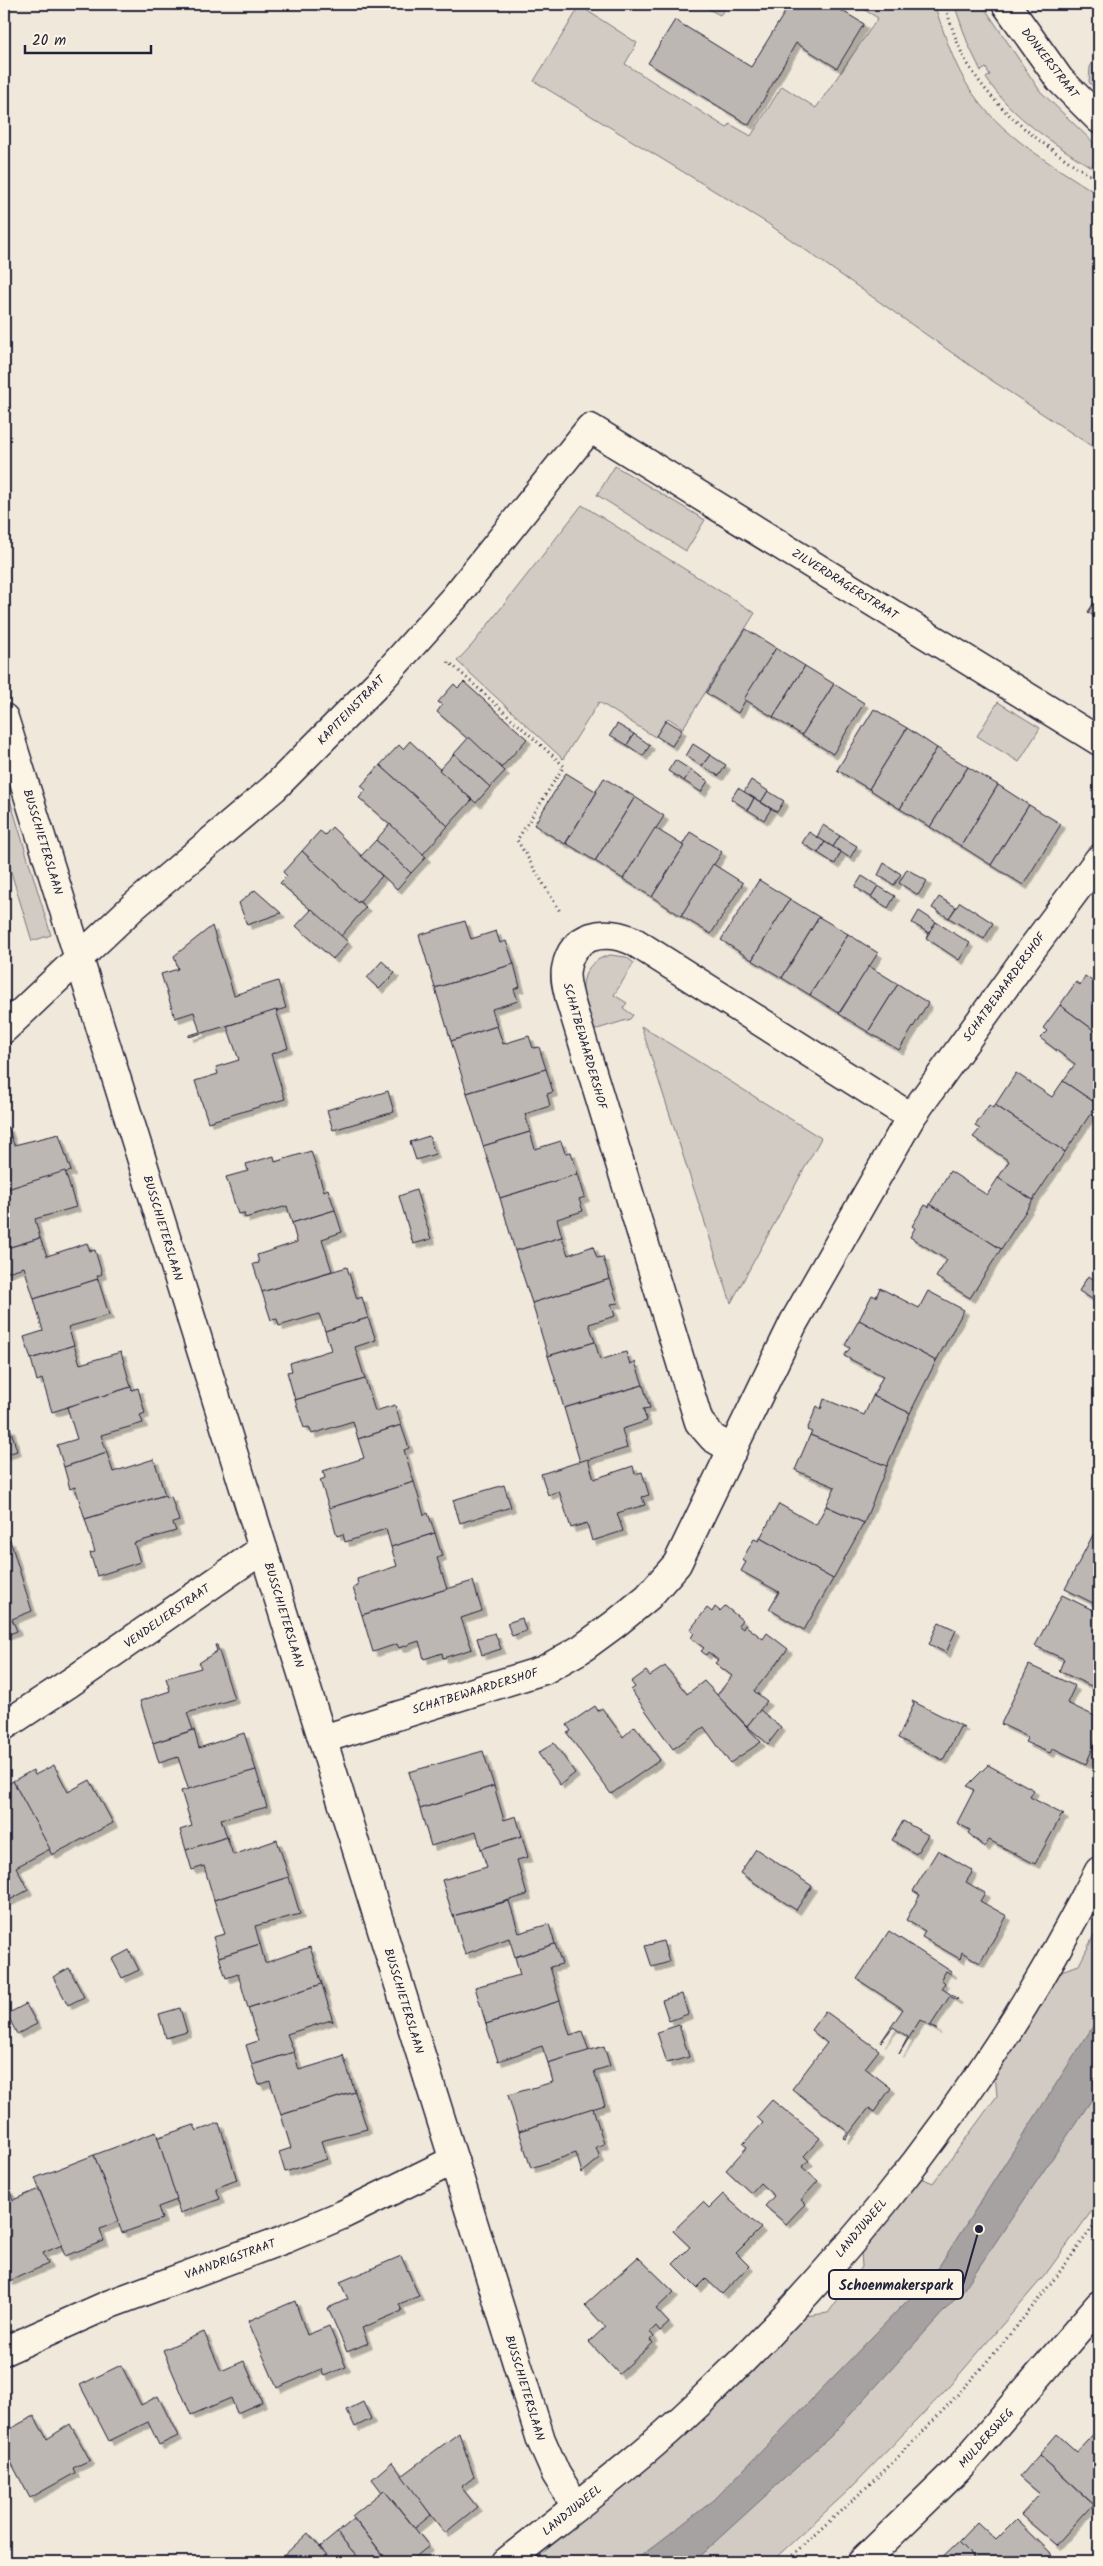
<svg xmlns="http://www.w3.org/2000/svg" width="1103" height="2566" font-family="Kalam,sans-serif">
  <defs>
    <filter id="shadow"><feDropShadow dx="4.5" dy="4.5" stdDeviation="0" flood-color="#0004"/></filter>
  </defs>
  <rect width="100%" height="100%" fill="#efe8db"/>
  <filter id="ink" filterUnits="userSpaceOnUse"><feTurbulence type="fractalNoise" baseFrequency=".02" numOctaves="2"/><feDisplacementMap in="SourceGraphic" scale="10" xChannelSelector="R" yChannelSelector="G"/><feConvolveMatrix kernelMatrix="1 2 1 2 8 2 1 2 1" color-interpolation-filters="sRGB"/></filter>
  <g filter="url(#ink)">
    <g fill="#d1cbc3" stroke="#7a767f">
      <path d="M699 4H729L720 15Z"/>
      <path d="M855 4H912L919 8 922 4H934C942 27 949 50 960 72 989 130 1047 161 1099 195V451L988 378 767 223 534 81 580 6 637 43 625 64 727 128 730 124 751 136 782 86 816 108 878 18Z"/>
      <path d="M954 4H982L1040 91 1099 148V154L1091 167C1051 142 1012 117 986 78L990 75 986 68 981 71 968 44Z"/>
      <path d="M1099 52V93L1089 82 1090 67Z"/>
      <path d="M615 466 705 520 686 551 597 495Z"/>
      <path d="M582 505 755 613 683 728 668 718 655 737 599 702 563 759 457 661 472 645Z"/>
      <path d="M998 702 1040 728 1019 762 977 736Z"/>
      <path d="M4 780 51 935 32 941 4 849Z"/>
      <path d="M610 955 626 957 634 963 614 995 627 1003 623 1008 633 1015 630 1019 594 1030C580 1003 573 964 610 955Z"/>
      <path d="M641 1026 821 1138 731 1303Z"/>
      <path d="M1099 1925V2201L1045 2275 946 2390 849 2490 771 2562H528L719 2397 805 2316 828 2313 862 2267 861 2251 921 2178 933 2183 997 2096 995 2074 1052 1974 1079 1965Z"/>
    </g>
    <path fill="#a6a2a2" stroke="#716f79" d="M1099 2017V2089L964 2289 831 2436 693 2562H633L714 2500 936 2271Z"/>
    <g fill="#bcb7b3" stroke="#22223b" filter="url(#shadow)">
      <path d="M790 4H831L864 24 837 68 796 43 749 125 648 63 675 20 751 67Z"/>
      <path d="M1099 595V620L1088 612Z"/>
      <path d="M746 629 776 648 738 713 706 693Z"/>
      <path d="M776 648 805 666 773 717 744 699Z"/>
      <path d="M805 666 834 684 802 735 773 717Z"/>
      <path d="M464 682 527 739 501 768 437 712 442 705 438 702 454 684 458 688Z"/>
      <path d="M834 684 864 703 833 754 802 735Z"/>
      <path d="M874 709 907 728 869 789 837 770Z"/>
      <path d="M666 720 682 730 672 746 656 736Z"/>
      <path d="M617 724 634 734 627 745 610 735Z"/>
      <path d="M907 728 937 748 900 809 869 789Z"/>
      <path d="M634 734 650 745 643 756 627 745Z"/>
      <path d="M469 737 505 771 490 787 454 754Z"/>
      <path d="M410 741 472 800 448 826 380 765 399 745 403 749Z"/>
      <path d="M693 744 710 755 702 766 686 756Z"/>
      <path d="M937 748 968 767 930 827 900 809Z"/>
      <path d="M454 754 490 787 476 803 439 770Z"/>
      <path d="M710 755 726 765 719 776 702 766Z"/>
      <path d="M675 760 691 770 684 781 668 771Z"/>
      <path d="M380 765 448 826 423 854 359 798 366 790 361 786Z"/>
      <path d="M968 767 998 785 961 846 930 827Z"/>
      <path d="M691 770 708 781 701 792 684 781Z"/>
      <path d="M566 773 597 792 565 844 534 825Z"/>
      <path d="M604 778 635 797 595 861 566 843 597 792 596 791Z"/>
      <path d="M751 780 768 791 761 802 744 792Z"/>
      <path d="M998 785 1029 805 991 865 961 846Z"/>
      <path d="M738 788 754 798 748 810 731 799Z"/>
      <path d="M768 791 784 801 777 812 761 802Z"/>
      <path d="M635 797 664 816 623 879 595 861Z"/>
      <path d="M754 798 771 809 764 820 748 810Z"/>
      <path d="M1029 805 1061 824 1023 885 991 865Z"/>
      <path d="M390 824 426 857 411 873 376 840Z"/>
      <path d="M823 825 840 836 833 847 817 837Z"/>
      <path d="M332 827 382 876 358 903 302 851 320 831 325 835Z"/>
      <path d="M655 828 684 846 652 897 623 879Z"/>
      <path d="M690 832 722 852 681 916 652 897 684 846 682 845Z"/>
      <path d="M809 832 825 842 818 853 802 843Z"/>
      <path d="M840 836 857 846 850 858 833 847Z"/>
      <path d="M376 840 411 873 397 889 361 856Z"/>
      <path d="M825 842 841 852 835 864 818 853Z"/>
      <path d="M302 851 358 903 359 901 366 907 341 936 280 883 287 876 283 872Z"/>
      <path d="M884 863 901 874 894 885 878 875Z"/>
      <path d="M713 864 743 883 711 934 681 916Z"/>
      <path d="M907 869 927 881 918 895 899 883Z"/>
      <path d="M862 876 878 886 871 897 855 887Z"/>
      <path d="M759 880 790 899 752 960 721 940Z"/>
      <path d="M878 886 895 896 888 908 871 897Z"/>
      <path d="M255 890 281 913 247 925 239 903Z"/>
      <path d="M939 897 956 907 949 918 932 908Z"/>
      <path d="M790 899 819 917 782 978 752 960Z"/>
      <path d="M960 902 993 923 984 939 949 918Z"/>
      <path d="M312 909 348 942 333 959 296 926Z"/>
      <path d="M919 911 936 922 929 933 912 923Z"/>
      <path d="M819 917 848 934 810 995 782 978Z"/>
      <path d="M465 921 471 939 496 931 500 943 506 941 514 964 435 988 419 935Z"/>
      <path d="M936 922 970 943 959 960 926 938Z"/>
      <path d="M212 926 234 995 278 981 286 1008 189 1037V1035L200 1032 194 1012 175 1018 161 974 178 969 174 956Z"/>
      <path d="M848 934 878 953 839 1013 810 995Z"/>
      <path d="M382 961 395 973 379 989 367 978Z"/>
      <path d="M514 964 520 987 514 989 518 1001 492 1009 497 1026 451 1041 435 988Z"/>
      <path d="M869 966 898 984 868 1032 839 1014Z"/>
      <path d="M1085 976 1099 986V1034L1060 1005 1076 982 1080 985Z"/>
      <path d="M898 984 928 1003 899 1050 868 1032Z"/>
      <path d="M1060 1005 1099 1034V1100L1097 1104 1063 1081 1075 1064 1040 1038 1047 1031 1043 1028Z"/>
      <path d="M276 1010 288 1048 271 1054 285 1099 208 1122 195 1081 218 1074 216 1067 239 1060 227 1026Z"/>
      <path d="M497 1026 503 1044 529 1036 533 1048 539 1047 546 1069 467 1093 451 1041Z"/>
      <path d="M546 1069 553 1092 547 1094 550 1106 525 1114 530 1132 483 1146 467 1093Z"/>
      <path d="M1016 1073 1052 1097 1063 1081 1097 1104 1065 1152 995 1105Z"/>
      <path d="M388 1091 394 1112 333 1130 327 1110Z"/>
      <path d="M989 1105 993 1108 995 1105 1065 1152 1033 1200 998 1178 1009 1161 973 1137 980 1129 975 1126Z"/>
      <path d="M8 1127 14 1145 59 1134 71 1171 4 1190V1128Z"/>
      <path d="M530 1132 535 1149 561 1141 565 1153 571 1152 578 1174 500 1198 483 1146Z"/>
      <path d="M429 1136 435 1154 416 1160 410 1142Z"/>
      <path d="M311 1151 324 1191 328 1189 335 1210 292 1223 287 1206 245 1218 244 1213 238 1214 226 1177 248 1171 246 1164 274 1156 275 1162Z"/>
      <path d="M65 1171 76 1207 35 1219 40 1238 4 1249V1190Z"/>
      <path d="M950 1171 987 1195 998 1178 1033 1200 1001 1249 930 1204Z"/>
      <path d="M578 1174 585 1197 579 1199 583 1211 557 1219 562 1237 515 1251 500 1198Z"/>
      <path d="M416 1190 431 1239 413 1244 399 1196Z"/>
      <path d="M930 1204 1001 1249 970 1298 936 1277 947 1260 910 1237 915 1228 912 1226 925 1205 929 1207Z"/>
      <path d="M335 1210 342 1232 322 1239 332 1271 262 1292 253 1264 259 1263 257 1255 297 1242 292 1223Z"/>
      <path d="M562 1237 568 1255 593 1246 597 1258 603 1257 610 1279 532 1303 515 1251Z"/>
      <path d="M40 1238 47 1256 87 1243 90 1251 95 1250 102 1274 97 1276 98 1279 34 1299 24 1267 4 1273V1249Z"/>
      <path d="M347 1267 357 1299 362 1297 368 1318 325 1331 319 1314 279 1326 277 1319 271 1320 262 1292Z"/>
      <path d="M1088 1276 1099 1282V1298L1097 1302 1079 1291Z"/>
      <path d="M98 1279 109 1315 68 1327 74 1345 31 1359 24 1337 43 1331 34 1299Z"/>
      <path d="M610 1279 618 1303 611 1304 615 1316 589 1324 595 1342 548 1356 532 1303Z"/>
      <path d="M880 1288 919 1308 928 1291 964 1310 936 1361 859 1320 872 1295 876 1297Z"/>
      <path d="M368 1318 376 1340 355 1347 365 1379 295 1400 287 1372 292 1371 290 1363 331 1350 325 1331Z"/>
      <path d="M859 1320 936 1361 910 1413 873 1396 883 1376 844 1356 850 1348 845 1345Z"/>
      <path d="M595 1342 600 1360 626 1352 630 1364 635 1362 643 1385 564 1408 548 1356Z"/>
      <path d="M74 1345 80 1364 121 1352 131 1387 52 1412 42 1379 37 1381 31 1359Z"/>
      <path d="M365 1379 375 1411 395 1405 401 1425 358 1439 353 1421 312 1434 309 1427 304 1428 295 1400Z"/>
      <path d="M643 1385 650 1408 643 1409 647 1421 622 1429 627 1448 580 1462 564 1408Z"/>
      <path d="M131 1387 132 1390 138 1388 145 1413 140 1415 143 1423 101 1435 107 1453 64 1467 57 1445 77 1439 67 1407Z"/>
      <path d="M873 1396 910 1413 887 1466 810 1435 812 1432 807 1430 817 1406 821 1409 824 1399 864 1415Z"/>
      <path d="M401 1425 409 1448 404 1450 414 1482 329 1508 320 1480 325 1478 323 1471 364 1458 358 1439Z"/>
      <path d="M10 1427 17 1451 4 1455V1429Z"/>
      <path d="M810 1435 887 1466 864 1523 826 1506 835 1487 795 1470Z"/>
      <path d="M107 1453 113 1472 154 1459 165 1495 85 1519 75 1487 70 1489 64 1467Z"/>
      <path d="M588 1459 594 1479 633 1466 635 1474 642 1472 649 1495 642 1497 645 1505 617 1513 623 1531 592 1541 587 1523 571 1528 559 1491 548 1495 541 1474Z"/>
      <path d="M414 1482 424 1515 428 1513 435 1533 391 1547 386 1529 345 1542 343 1534 337 1536 329 1508Z"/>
      <path d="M504 1485 511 1507 460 1523 453 1500Z"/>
      <path d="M165 1495 166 1498 171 1496 179 1521 173 1523 176 1531 134 1543 140 1562 97 1576 90 1553 95 1552 85 1519Z"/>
      <path d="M779 1504 816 1525 826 1506 864 1523 833 1579 760 1538Z"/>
      <path d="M1096 1529 1099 1530V1606L1065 1589Z"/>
      <path d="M435 1533 442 1556 437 1558 447 1589 362 1615 353 1588 358 1586 357 1579 397 1566 391 1547Z"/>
      <path d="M760 1538 833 1579 804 1630 769 1609 779 1592 741 1571 746 1562 742 1560 754 1539 759 1541Z"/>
      <path d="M10 1540 32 1611 12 1619 17 1631 4 1636V1542Z"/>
      <path d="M473 1581 482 1611 461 1618 472 1649 443 1658 442 1653 424 1659 419 1641 399 1648 397 1644 373 1652 362 1615Z"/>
      <path d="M1062 1595 1099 1613V1676L1097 1675 1091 1686 1059 1671 1064 1659 1035 1646Z"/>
      <path d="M725 1606 742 1620 738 1625 743 1629 745 1625 763 1639 767 1633 788 1649 754 1691 767 1701 747 1726 717 1695 732 1676 715 1663 718 1660 708 1652 706 1655 701 1651 704 1648 691 1638 694 1633 690 1630 707 1608 712 1612 715 1607 720 1611Z"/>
      <path d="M522 1618 526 1631 512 1636 507 1623Z"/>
      <path d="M939 1622 956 1630 946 1653 929 1644Z"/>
      <path d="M495 1633 501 1649 482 1655 477 1638Z"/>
      <path d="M215 1645H217L234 1699 187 1713 193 1730 153 1743 140 1701 170 1691 166 1678 201 1668 199 1663 217 1651Z"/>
      <path d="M1029 1665 1075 1686 1067 1703 1099 1718V1734L1086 1764 1053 1748 1050 1753 1025 1742 1028 1737 1001 1724Z"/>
      <path d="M665 1666 687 1694 704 1681 761 1742 730 1763 704 1727 673 1749 631 1690 635 1687 631 1682 646 1671 650 1676Z"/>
      <path d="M912 1701 964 1727H960L943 1760 898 1738 914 1704Z"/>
      <path d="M595 1706 598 1711 602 1708 623 1737 635 1726 660 1760 611 1794 567 1733 571 1731 567 1725Z"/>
      <path d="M760 1710 781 1727 768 1744 747 1726Z"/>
      <path d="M194 1730 199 1748 244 1733 256 1770 189 1791 178 1757 159 1763 153 1743Z"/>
      <path d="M554 1743 575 1773 560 1785 538 1753Z"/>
      <path d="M483 1751 494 1786 420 1809 409 1772Z"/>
      <path d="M54 1765 68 1792 90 1780 113 1823 52 1855 13 1781 33 1770 35 1775Z"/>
      <path d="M988 1765 1034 1790 1030 1797 1064 1815 1061 1816 1035 1864 989 1840 985 1847 968 1833 970 1830 957 1823 974 1790 967 1786Z"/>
      <path d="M256 1770 267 1807 221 1819 227 1837 186 1850 180 1830 192 1826 181 1791Z"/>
      <path d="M13 1781 50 1849 16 1867 28 1890 8 1901 4 1891V1786Z"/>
      <path d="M494 1786 504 1820 516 1816 522 1836 481 1849 476 1831 431 1846 420 1809Z"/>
      <path d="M903 1821 928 1835 916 1854 892 1840Z"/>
      <path d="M522 1836 528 1857 517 1860 527 1895 453 1916 442 1880 487 1867 481 1849Z"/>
      <path d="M227 1837 233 1855 277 1840 289 1877 214 1900 204 1866 192 1870 186 1850Z"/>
      <path d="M756 1849 812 1886 796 1910 740 1873Z"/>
      <path d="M938 1850 973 1871 966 1882 985 1893 980 1901 1007 1916 980 1963 962 1952 960 1959 922 1937 925 1931 906 1920 920 1895 913 1891Z"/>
      <path d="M289 1877 300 1914 255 1926 260 1944 219 1957 213 1937 225 1934 214 1900Z"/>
      <path d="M509 1901 519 1933 549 1924 555 1944 515 1957 509 1938 465 1954 453 1916Z"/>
      <path d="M889 1931 952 1972 951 1974 946 1971 941 1979 945 1983 941 1988 958 1999 956 2000 950 1996 931 2025 937 2030 920 2020 899 2054 908 2037 893 2027 881 2042 903 2009 857 1979Z"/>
      <path d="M663 1941 669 1962 652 1967 645 1946Z"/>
      <path d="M260 1944 265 1963 310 1947 322 1984 248 2008 238 1974 226 1978 219 1957Z"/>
      <path d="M555 1944 562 1964 550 1967 560 2001 486 2024 475 1987 520 1975 515 1957Z"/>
      <path d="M129 1950 139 1970 122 1978 112 1959Z"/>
      <path d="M69 1968 84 1997 68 2005 53 1977Z"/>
      <path d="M322 1984 333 2022 331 2020 287 2034 294 2052 252 2065 246 2045 258 2041 248 2008Z"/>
      <path d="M682 1994 688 2014 669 2021 662 2000Z"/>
      <path d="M560 2001 570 2035 582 2031 589 2051 548 2063 542 2046 498 2061 486 2024Z"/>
      <path d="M26 2004 37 2024 17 2034 7 2014Z"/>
      <path d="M180 2008 187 2032 166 2038 159 2014Z"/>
      <path d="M825 2011 879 2050 865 2068 891 2088 874 2112 869 2108 845 2139 843 2138 848 2132 792 2089 827 2043 811 2030Z"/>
      <path d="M679 2025 689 2057 667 2063 657 2032Z"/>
      <path d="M604 2046 610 2066 594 2071 605 2105 519 2131 508 2095 553 2082 548 2063Z"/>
      <path d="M294 2052 299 2070 342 2057 343 2055 355 2092 281 2115 270 2081 259 2085 252 2065Z"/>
      <path d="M355 2092 367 2129 321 2141 327 2159 285 2172 279 2152 291 2148 281 2115Z"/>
      <path d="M772 2100 820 2138 804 2156 809 2161 802 2167 818 2181 801 2200 805 2204 786 2224 765 2206 774 2196 760 2183 751 2193 726 2170 747 2147 743 2144 763 2123 757 2117Z"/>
      <path d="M593 2108 604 2144 596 2147 600 2158 582 2173 576 2153 531 2168 519 2131Z"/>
      <path d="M219 2123 237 2180 216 2188 220 2199 180 2213 156 2138 194 2125 197 2131Z"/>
      <path d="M156 2132 177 2200 158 2207 162 2219 122 2233 94 2155Z"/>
      <path d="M94 2155 119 2221 100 2229 104 2241 65 2256 35 2178Z"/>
      <path d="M9 2189 13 2200 39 2189 62 2245 43 2253 48 2264 9 2281 4 2265V2191Z"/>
      <path d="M723 2194 761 2228 736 2253 749 2266 722 2294 706 2279 697 2288 673 2264 690 2247 673 2231 703 2202 709 2208Z"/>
      <path d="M401 2256 419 2296 399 2304 402 2311 362 2328 368 2343 347 2352 328 2308 348 2299 340 2282Z"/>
      <path d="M638 2257 674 2292 656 2309 669 2323 660 2331 656 2326 650 2332 654 2337 651 2340 653 2343 619 2374 589 2342 605 2327 585 2305Z"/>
      <path d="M295 2301 307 2335 329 2326 346 2367 324 2376 321 2369 277 2388 248 2321Z"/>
      <path d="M204 2332 221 2371 244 2361 262 2402 237 2413 231 2398 191 2415 163 2350Z"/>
      <path d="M121 2365 141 2405 158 2396 178 2436 159 2445 148 2422 109 2441 80 2385Z"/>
      <path d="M363 2402 371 2419 355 2427 347 2410Z"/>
      <path d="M34 2416 47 2439 70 2424 90 2460 73 2468 75 2473 30 2498 4 2449V2432Z"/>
      <path d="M1096 2431 1099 2433V2509L1039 2455 1057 2434 1077 2452Z"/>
      <path d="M459 2433 474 2477 461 2487 477 2507 445 2533 401 2476Z"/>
      <path d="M1039 2455 1093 2504 1056 2545 1021 2515 1040 2494 1020 2477Z"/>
      <path d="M392 2462 431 2515 415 2528 384 2490 382 2492 372 2479Z"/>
      <path d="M384 2490 429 2546 409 2562H389L352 2516Z"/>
      <path d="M354 2519 383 2555 375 2562H362L337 2533Z"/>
      <path d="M1016 2520 1056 2559 1053 2562H978L958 2542 977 2522 996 2540Z"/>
      <path d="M308 2533 333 2562H281L279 2560Z"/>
      <path d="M337 2533 362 2562H333L320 2547Z"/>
      <path d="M958 2542 978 2562H937Z"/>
    </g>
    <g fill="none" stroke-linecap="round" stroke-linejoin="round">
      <g stroke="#22223b" stroke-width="31">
        <g id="minor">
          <path d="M1006 4 1060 80 1099 119"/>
          <path d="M4 718 541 2440 556 2474 576 2506"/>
          <path d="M4 1029 133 907 274 788 377 684 455 597 590 428 1099 741"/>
          <path d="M733 1450 713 1438 699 1422 570 1000C568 990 564 979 566 969 572 933 605 929 633 941L911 1117"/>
          <path d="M4 1726 71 1682 263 1549"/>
          <path d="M323 1739 544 1670 581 1649 615 1624 648 1597 677 1564 794 1322 911 1117 1034 946 1099 859"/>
          <path d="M4 2351 110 2304 285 2239 342 2215 454 2160"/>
          <path d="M506 2562C571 2510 638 2461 698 2404 827 2282 949 2133 1039 1980 1060 1945 1079 1908 1099 1871"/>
          <path d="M862 2562 962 2465 1099 2305"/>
        </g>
      </g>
      <g stroke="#22223b" stroke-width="3" stroke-dasharray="1 4" stroke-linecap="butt">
        <path d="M944 4C951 22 956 44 966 61 998 116 1048 148 1099 181"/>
        <path d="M448 663 449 662 564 766 517 840 561 913"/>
        <path d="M785 2562C820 2529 856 2498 891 2464 967 2389 1038 2305 1099 2218"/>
      </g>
      <use href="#minor" stroke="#fcf5e5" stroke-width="28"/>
    </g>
  </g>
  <g text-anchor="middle" stroke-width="4.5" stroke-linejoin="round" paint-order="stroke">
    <g font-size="12" fill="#22223b" stroke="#fcf5e5">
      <text transform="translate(1050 63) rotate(52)" y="4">DONKERSTRAAT</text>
      <text transform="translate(845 584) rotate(32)" y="4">ZILVERDRAGERSTRAAT</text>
      <text transform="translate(351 710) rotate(-46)" y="4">KAPITEINSTRAAT</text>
      <text transform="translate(43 842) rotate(73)" y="4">BUSSCHIETERSLAAN</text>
      <text transform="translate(1004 987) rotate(-54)" y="4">SCHATBEWAARDERSHOF</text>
      <text transform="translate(585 1046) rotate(74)" y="4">SCHATBEWAARDERSHOF</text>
      <text transform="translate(163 1228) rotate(73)" y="4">BUSSCHIETERSLAAN</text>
      <text transform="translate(284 1615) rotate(73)" y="4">BUSSCHIETERSLAAN</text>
      <text transform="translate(167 1616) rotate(-35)" y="4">VENDELIERSTRAAT</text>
      <text transform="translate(475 1691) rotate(-17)" y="4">SCHATBEWAARDERSHOF</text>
      <text transform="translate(404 2001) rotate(73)" y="4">BUSSCHIETERSLAAN</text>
      <text transform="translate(861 2228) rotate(-50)" y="4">LANDJUWEEL</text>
      <text transform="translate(230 2259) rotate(-20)" y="4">VAANDRIGSTRAAT</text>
      <text transform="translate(525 2388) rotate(73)" y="4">BUSSCHIETERSLAAN</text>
      <text transform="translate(986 2438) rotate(-48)" y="4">MULDERSWEG</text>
      <text transform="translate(572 2510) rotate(-39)" y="4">LANDJUWEEL</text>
    </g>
  </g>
  <path fill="none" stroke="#22223b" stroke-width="2" d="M979 2229L963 2285"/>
  <circle fill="#22223b" stroke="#fcf5e5" stroke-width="2" cx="979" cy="2229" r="5"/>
  <rect fill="#fcf5e5" stroke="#22223b" stroke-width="2" x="829" y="2270" width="134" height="29" rx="5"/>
  <g font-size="14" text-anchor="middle" font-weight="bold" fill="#22223b">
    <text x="896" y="2290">Schoenmakerspark</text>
  </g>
  <rect width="1103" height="2566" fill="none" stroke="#fcf5e5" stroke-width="20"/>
  <rect x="10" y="10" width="1083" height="2546" fill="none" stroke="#22223b" stroke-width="2" filter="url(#ink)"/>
  <path d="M25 45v8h126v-8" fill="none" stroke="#22223b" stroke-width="2.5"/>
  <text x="32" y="45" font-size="15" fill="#22223b" stroke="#fcf5e5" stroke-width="4" paint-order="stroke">20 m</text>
</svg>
